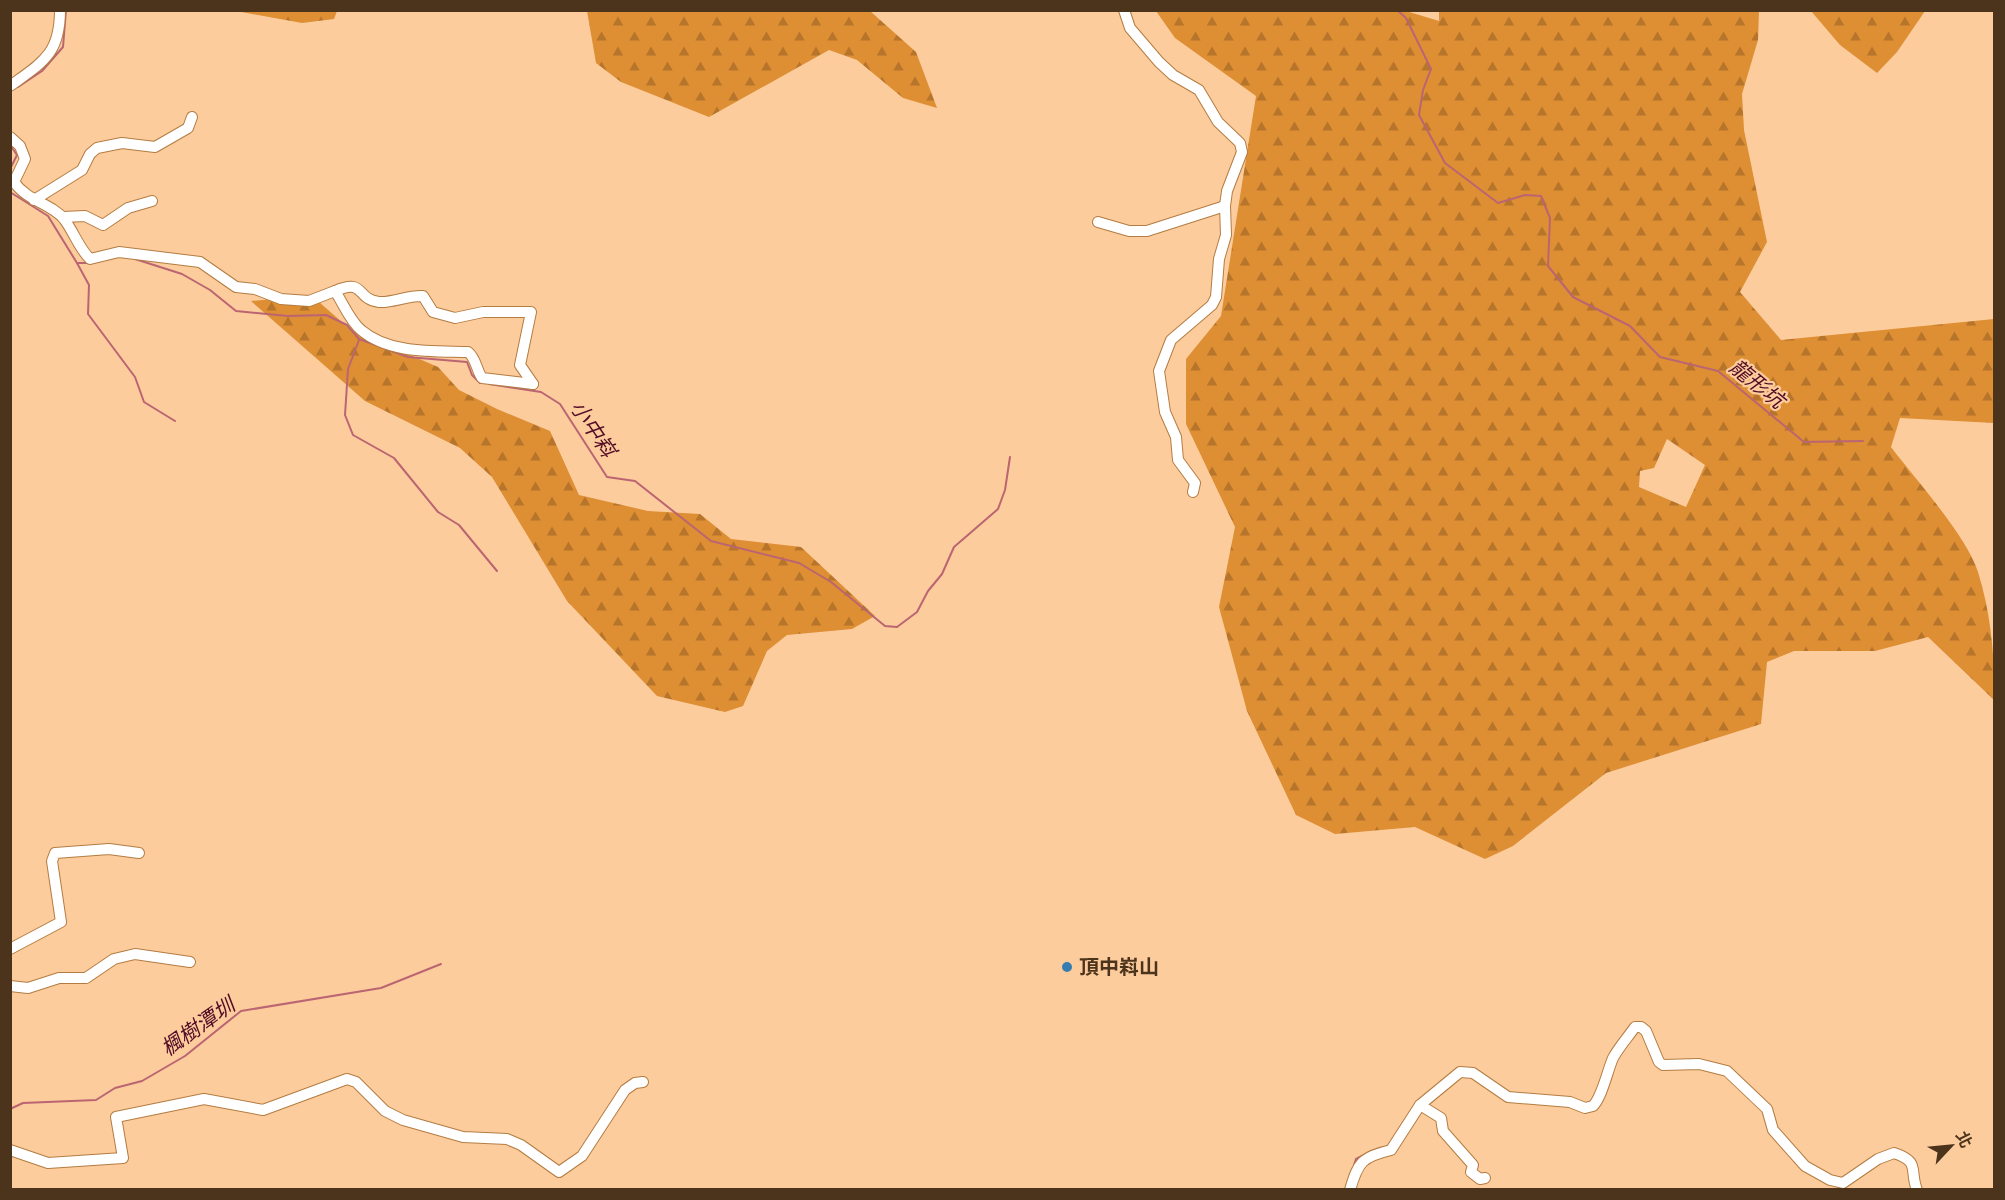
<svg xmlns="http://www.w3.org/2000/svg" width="2005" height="1200" font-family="'Space Grotesk','Noto Sans TC',sans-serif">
  <defs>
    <pattern id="forest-firs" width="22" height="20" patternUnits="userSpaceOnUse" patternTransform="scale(1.5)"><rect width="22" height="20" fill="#de8e33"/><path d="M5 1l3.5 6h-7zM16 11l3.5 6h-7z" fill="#b6752a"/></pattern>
  </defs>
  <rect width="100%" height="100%" fill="#fccc9d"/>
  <g fill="url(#forest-firs)" fill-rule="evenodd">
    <path d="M236 11H337L334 19 302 23Z"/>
    <path d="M587 11H870L916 52 937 108 903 98 857 60 829 50 709 117 621 82 596 63Z"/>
    <path d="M1406 11 1439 21V11H1759L1758 40 1742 94 1744 130 1767 242 1740 292 1781 340 1994 319V423L1900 418 1891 447C1916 480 1966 535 1978 572 1991 614 1995 657 1994 700L1928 637 1875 651H1794L1767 662 1761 724 1606 773 1513 846 1485 859 1415 827 1335 834 1296 815 1247 711 1219 607 1235 527 1186 424V359L1221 316 1256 96 1175 38 1156 11ZM1667 439 1705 465 1686 507 1639 487 1640 471 1654 468Z"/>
    <path d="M1811 11H1925L1897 52 1877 73 1840 45Z"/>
    <path d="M312 296 350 329 438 367 459 390 497 409 550 431 579 495 648 511 700 514 731 539 801 547 875 616 852 629 787 635 767 651 743 706 725 712 657 696 567 601 492 477 460 448 365 401 251 301Z"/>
  </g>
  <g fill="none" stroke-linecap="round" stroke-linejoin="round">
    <g stroke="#bb6572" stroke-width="2">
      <path d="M1397 10 1406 18 1431 69 1423 90 1419 115 1445 163 1498 203 1525 195 1541 196 1550 218 1548 266 1573 297 1630 326 1660 357 1718 371 1804 442 1863 441"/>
      <path d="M18 87 42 71 63 47 66 10"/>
      <path d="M10 145 17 155 10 169"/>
      <path d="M10 192 48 216 77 263H89"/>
      <path d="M135 259 182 274 210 290 236 311 288 316 326 315 347 325 359 339 408 357 467 362 472 375 480 383"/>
      <path d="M77 263 89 285 88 314 135 377 144 402 175 421"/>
      <path d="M359 340 348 369 345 415 353 435 394 458 438 512 459 525 497 571"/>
      <path d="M489 384 541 392 560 404 607 477 635 481 711 541 799 563 831 582 885 626 897 627 917 612 928 591 942 574 954 547 998 509 1005 490 1010 457"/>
      <path d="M10 1109 23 1103 96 1100 115 1088 142 1081 185 1056 241 1011 381 988 441 964"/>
      <path d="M1354 1165 1356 1159 1372 1151"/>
    </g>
    <g stroke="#b47c41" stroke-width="12">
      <g id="minor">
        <path d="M1124 10 1130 28 1159 62 1173 75 1199 90 1218 122 1240 143 1242 152 1227 191 1225 206 1226 235 1219 259 1216 297 1212 305 1171 340 1159 371 1165 412 1176 437 1178 460 1195 483 1193 492"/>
        <path d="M10 86C43 62 60 54 60 10"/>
        <path d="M10 137 20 146 25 159 14 182C28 202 51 203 64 219 74 232 78 247 90 259L119 252 200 262 236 287 255 289 281 299 309 301 335 291C343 303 350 321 361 330 389 354 433 351 468 352 476 358 476 369 482 378L533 384"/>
        <path d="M34 200 82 170 90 154 97 148 122 143 155 147 188 128 192 117"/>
        <path d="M63 217 85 216 103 225 128 208 152 201"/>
        <path d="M1098 222 1129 231H1147L1225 206"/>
        <path d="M335 291C366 278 355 299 379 302 393 303 408 295 423 296L433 312 455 318 483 312H531L520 365 533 384"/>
        <path d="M10 949 61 922 52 861 55 853 109 849 139 853"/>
        <path d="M10 986 28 988 59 978H86L114 959 135 954 190 962"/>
        <path d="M1420 1105 1441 1118 1443 1131 1473 1165 1471 1172 1480 1179 1485 1178"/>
        <path d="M10 1150 48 1163 123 1158 116 1117 204 1099 263 1110 347 1079 356 1082 385 1111 403 1120 463 1137 507 1139 521 1145 559 1172 582 1156 625 1090 635 1083 643 1082"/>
        <path d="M1350 1190C1358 1162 1362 1157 1391 1150L1420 1105 1460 1072 1473 1073 1508 1097 1570 1102 1585 1108 1593 1106C1602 1097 1607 1072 1613 1058 1619 1047 1628 1037 1635 1027H1641L1646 1031 1659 1062 1663 1065 1699 1064 1727 1071 1767 1109 1773 1130 1805 1166 1830 1180 1843 1183 1878 1159 1894 1153C1921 1162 1909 1170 1917 1190"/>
      </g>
    </g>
    <use href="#minor" stroke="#fff" stroke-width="10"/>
  </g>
  <circle fill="#377cb1" stroke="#fccc9d" stroke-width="2" cx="1067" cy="967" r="6"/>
  <g text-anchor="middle" stroke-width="4.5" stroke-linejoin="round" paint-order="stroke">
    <g font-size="20" font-weight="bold" fill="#4c331b" stroke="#fccc9d" text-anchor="start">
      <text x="1079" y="974">頂中嵙山</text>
    </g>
    <g font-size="21" font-style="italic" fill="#530c26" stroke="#fccc9d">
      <text transform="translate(1757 384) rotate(39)" y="7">龍形坑</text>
      <text transform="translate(593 429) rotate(56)" y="7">小中嵙</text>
      <text transform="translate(198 1027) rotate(-35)" y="7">楓樹潭圳</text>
    </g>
  </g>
  <rect width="2005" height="1200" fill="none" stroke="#4c331b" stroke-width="24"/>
  <g transform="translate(1951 1146) rotate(64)" stroke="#fccc9d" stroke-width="4.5" paint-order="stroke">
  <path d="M0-4.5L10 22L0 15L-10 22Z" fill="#4c331b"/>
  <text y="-9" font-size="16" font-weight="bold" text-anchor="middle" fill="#4c331b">北</text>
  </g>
</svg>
